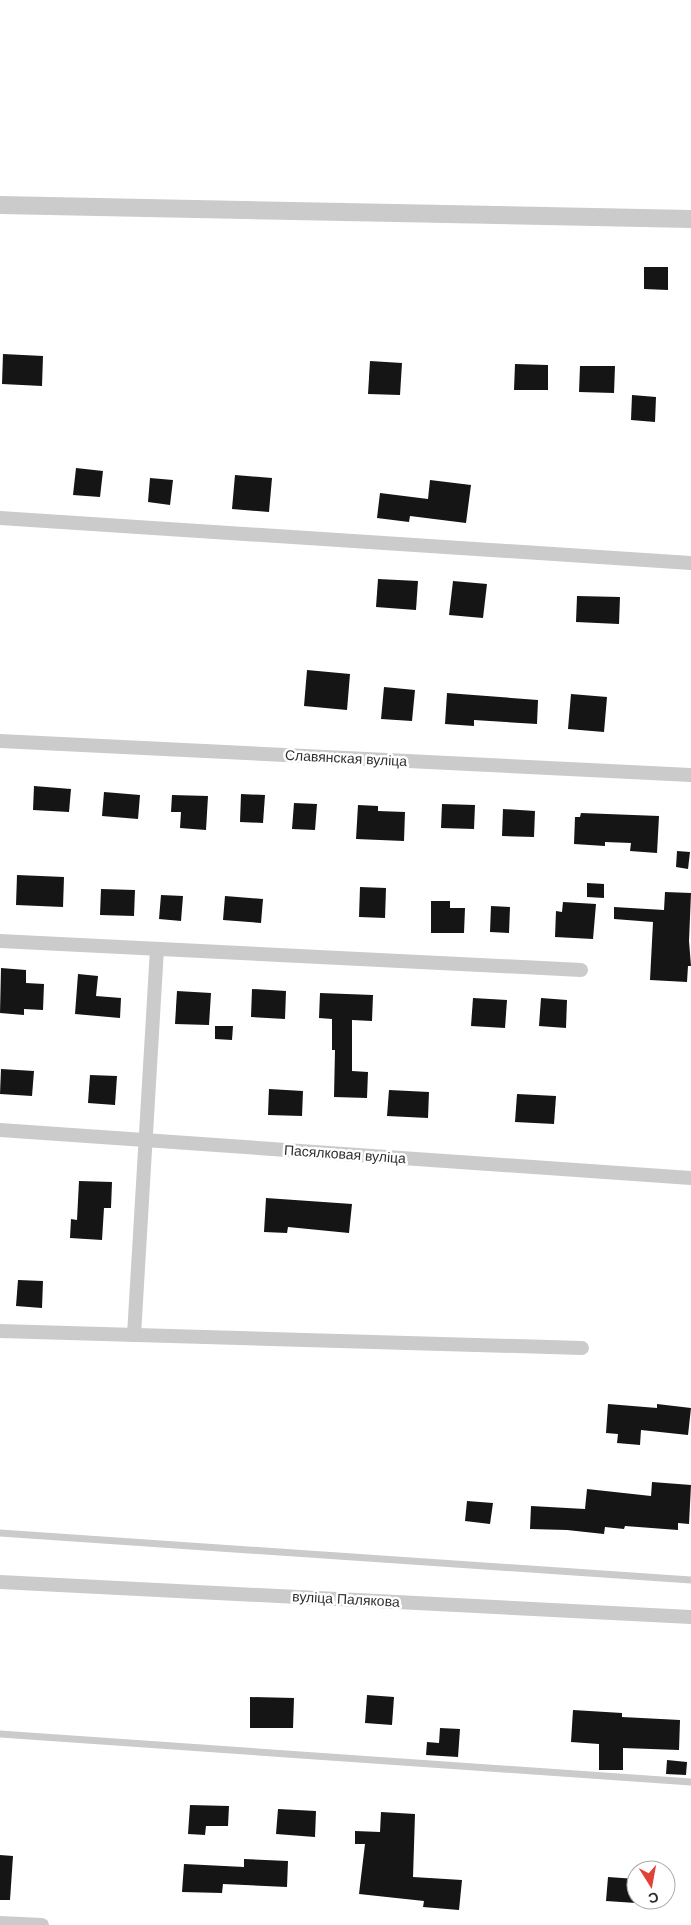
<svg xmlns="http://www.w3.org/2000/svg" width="691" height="1925" font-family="Arial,sans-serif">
  <rect width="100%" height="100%" fill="#fff"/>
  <g fill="#151515">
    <path d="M644 267H668V290L644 289Z"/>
    <path d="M3 354 43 356 42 386 2 384Z"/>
    <path d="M370 361 402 363 400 395 368 394Z"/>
    <path d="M515 364 548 365V390H514Z"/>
    <path d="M580 366H615L614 393 579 392Z"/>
    <path d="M632 395 656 397 655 422 631 420Z"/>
    <path d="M76 468 103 471 100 497 73 495Z"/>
    <path d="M235 475 272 478 269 512 232 509Z"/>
    <path d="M150 478 173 480 170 505 148 502Z"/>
    <path d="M430 480 471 485 466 523 410 516 409 522 377 518 380 493 428 499Z"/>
    <path d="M378 579 418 581 416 610 376 607Z"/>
    <path d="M453 581 487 584 483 618 449 615Z"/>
    <path d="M577 596 620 597 619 624 576 622Z"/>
    <path d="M307 670 350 674 347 710 304 706Z"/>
    <path d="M384 687 415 690 412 721 381 719Z"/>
    <path d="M447 693 538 700 537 724 474 720V726L445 724Z"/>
    <path d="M571 694 607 697 604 732 568 729Z"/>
    <path d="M34 786 71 789 69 812 33 810Z"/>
    <path d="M104 792 140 795 138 819 102 816Z"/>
    <path d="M241 794 265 795 263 823 240 822Z"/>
    <path d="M172 795 208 796 206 830 180 828 181 812H171Z"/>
    <path d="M294 803 317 804 315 830 292 829Z"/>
    <path d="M442 804 475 805 474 829 441 828Z"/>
    <path d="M358 805 378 806V811L405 812 404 841 356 839Z"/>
    <path d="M503 809 535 811 534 837 502 836Z"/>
    <path d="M581 813 659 816 657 853 630 851 631 843 605 842V846L574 844 575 817H580Z"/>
    <path d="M677 851 690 852 688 869 676 867Z"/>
    <path d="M17 875 64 877 63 907 16 905Z"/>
    <path d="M587 883 604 884V898L587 897Z"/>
    <path d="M360 887 386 888 385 918 359 917Z"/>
    <path d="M101 889 135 890 134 916 100 915Z"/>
    <path d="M665 892 691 893 689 941 691 966H688L687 982 650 980 653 922 614 919V907L664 910Z"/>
    <path d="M161 895 183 896 181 921 159 919Z"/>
    <path d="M225 896 263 899 261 923 223 920Z"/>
    <path d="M431 901H450V908H465L464 933H431Z"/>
    <path d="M563 902 596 904 593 939 555 937 556 911 562 912Z"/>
    <path d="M491 906 510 907 509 933 490 932Z"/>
    <path d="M1 968 26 970V983L44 984 43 1010 24 1009V1015L0 1013Z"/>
    <path d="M78 974 98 976 96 996 121 998 120 1018 75 1014Z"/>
    <path d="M252 989 286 991 285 1019 251 1017Z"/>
    <path d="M177 991 211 993 209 1025 175 1024Z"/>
    <path d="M320 993 373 995 372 1021 352 1020V1071L368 1072 367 1098 334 1097 335 1050H332V1019L319 1018Z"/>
    <path d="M473 998 507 1000 505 1028 471 1026Z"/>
    <path d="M541 998 567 1000 566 1028 539 1026Z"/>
    <path d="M215 1026H233L232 1040 215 1039Z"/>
    <path d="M1 1069 34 1071 32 1096 0 1094Z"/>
    <path d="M90 1075 117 1076 115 1105 88 1103Z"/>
    <path d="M269 1089 303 1091 302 1116 268 1115Z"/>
    <path d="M389 1090 429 1092 428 1118 387 1116Z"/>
    <path d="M517 1094 556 1096 554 1124 515 1122Z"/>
    <path d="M79 1181 112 1182 111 1208H104L102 1240 70 1238 71 1219 77 1220Z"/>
    <path d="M266 1198 352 1204 349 1233 288 1227 287 1233 264 1232Z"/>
    <path d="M18 1280 43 1281 42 1308 16 1306Z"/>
    <path d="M608 1404 657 1408V1404L691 1408 688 1435 641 1430 640 1445 617 1443 618 1434 606 1433Z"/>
    <path d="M652 1482 691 1485 689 1524 678 1523V1530L625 1526 624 1529 605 1527 604 1534 567 1530 530 1529 531 1506 585 1509 587 1489 651 1496Z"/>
    <path d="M467 1501 493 1503 490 1524 465 1521Z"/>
    <path d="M367 1695 394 1697 392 1725 365 1723Z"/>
    <path d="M250 1697 294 1698 293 1728H250Z"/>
    <path d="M573 1710 622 1713V1717L680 1720 679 1750 623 1748V1770H599V1744L571 1742Z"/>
    <path d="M440 1728 460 1729 458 1757 426 1755 427 1742 439 1743Z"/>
    <path d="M667 1760 687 1762 686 1775 666 1774Z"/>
    <path d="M190 1805 229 1806 228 1826H206L205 1835 188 1834Z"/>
    <path d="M278 1809 316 1811 315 1837 276 1834Z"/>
    <path d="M381 1812 415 1814 413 1877 462 1880 459 1910 423 1907 424 1901 359 1894 365 1844H355V1831L380 1832Z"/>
    <path d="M0 1855 13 1856 10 1900H0Z"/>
    <path d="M244 1859 288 1861 287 1887 223 1884 222 1893 182 1892 184 1864 244 1867Z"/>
    <path d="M608 1877 636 1879V1903L606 1901Z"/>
  </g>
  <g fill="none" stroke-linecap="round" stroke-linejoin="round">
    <g stroke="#cbcbcb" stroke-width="7">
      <path d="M0 1533 691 1580"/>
      <path d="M0 1734 691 1782"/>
    </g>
    <g stroke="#cbcbcb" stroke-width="14">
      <path d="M0 518 691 563"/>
      <path d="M0 741 691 775"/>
      <path d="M0 941 581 970"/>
      <path d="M0 1130 691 1178"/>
      <path d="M0 1331 582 1348"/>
      <path d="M134 1335 157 949"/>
      <path d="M0 1582 691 1617"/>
      <path d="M0 1923 42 1925"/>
    </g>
    <path stroke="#cbcbcb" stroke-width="18" d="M0 205 691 219"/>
  </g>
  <g text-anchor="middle" stroke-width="5" stroke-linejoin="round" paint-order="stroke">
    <g font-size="14" fill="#2e2e2e" stroke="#fff">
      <text transform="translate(346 758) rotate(3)" y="5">Славянская вуліца</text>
      <text transform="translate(345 1154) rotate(4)" y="5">Пасялковая вуліца</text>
      <text transform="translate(346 1599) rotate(3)" y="5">вуліца Палякова</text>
    </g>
  </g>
  <g transform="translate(651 1885) rotate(169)"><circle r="24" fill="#ffffff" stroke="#ababab"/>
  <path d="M0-4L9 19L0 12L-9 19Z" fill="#df4236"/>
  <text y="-8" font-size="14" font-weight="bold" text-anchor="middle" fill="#2e2e2e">С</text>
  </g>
</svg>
